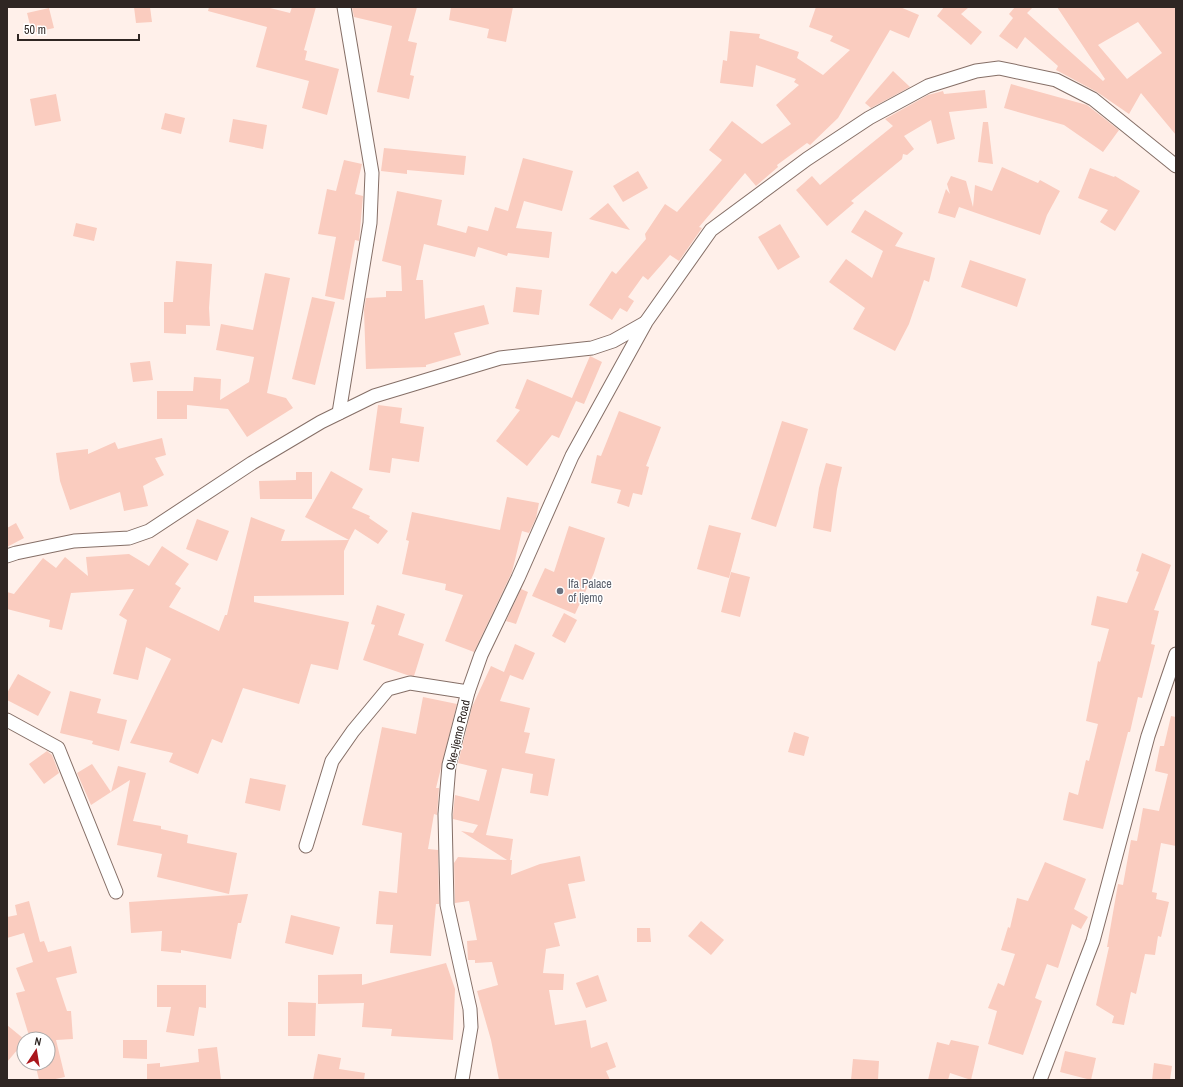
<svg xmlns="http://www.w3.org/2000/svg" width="1183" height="1087" font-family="'Archivo Narrow',sans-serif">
  <rect width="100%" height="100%" fill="#fff0ea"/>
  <g fill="#faccbf" fill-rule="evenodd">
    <path d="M134 7H150L152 22 136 23Z"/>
    <path d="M209 7H266L290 13 292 7H316L304 50 307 51 305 60 339 69 327 115 302 108 309 81 256 67 267 27 208 11Z"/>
    <path d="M352 7H417L408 41 417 43 410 75 414 76 409 99 377 92 392 26 354 17Z"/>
    <path d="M451 7H513L506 42 487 38 489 29 449 20Z"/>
    <path d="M816 7H900L919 15 909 38 890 30 838 118 810 145 807 143 777 165 778 167 756 186 745 173 699 227 702 228 679 261 670 255 648 280 643 276 628 297 634 301 627 312 620 308 612 320 589 305 612 271 616 274 646 239 645 234 665 204 677 212 722 160 709 150 732 121 762 144 791 124 776 105 799 85 794 82 796 79 756 65 753 87 720 83 723 60 727 61 730 31 760 34 759 38 799 52 797 58 823 75 850 50 830 41 833 36 809 27Z"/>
    <path d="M944 7H969L961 14 982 32 971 45 937 16Z"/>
    <path d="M1015 7H1033L1027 13 1103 81 1105 79 1057 7H1176V135L1141 93 1129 114 1097 92 1056 70 1058 66 1025 37 1017 49 999 36 1013 18 1009 14ZM1138 22 1162 53 1127 79 1098 45Z"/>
    <path d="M49 8 54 28 32 33 27 13Z"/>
    <path d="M893 71 910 87 871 108 865 103Z"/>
    <path d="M1011 84 1087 105 1119 130 1103 152 1064 125 1004 108Z"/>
    <path d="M985 90 987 108 949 112 955 139 937 144 931 120 904 136 914 149 907 155 903 154 902 159 851 201 854 203 827 226 796 190 812 176 820 185 893 126 885 119 928 95 943 91 944 94Z"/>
    <path d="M56 94 61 121 35 126 30 99Z"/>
    <path d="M165 113 185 118 181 134 161 129Z"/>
    <path d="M233 119 267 125 263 149 229 142Z"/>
    <path d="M983 122H988L993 164 978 162Z"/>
    <path d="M384 148 466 156 464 175 407 170V174L381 171Z"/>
    <path d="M523 158 573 171 562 211 524 201 516 228 552 232 549 258 508 253 507 256 478 247 475 257 424 244 416 280H423L425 319 484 305 489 324 454 333 461 355 426 365V367L366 369 364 310 366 298 386 297V291H402L401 266 382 261 397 191 442 200 437 225 466 233 468 226 488 231 495 207 508 211Z"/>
    <path d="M344 160 362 164 355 194 363 196 359 241 355 240 344 300 325 296 336 237 318 234 327 189 336 191Z"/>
    <path d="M1002 167 1038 183 1040 180 1060 191 1047 215 1040 235 959 207 955 218 938 213 946 189 950 194 947 184 951 176 966 181 973 207 975 185 992 191Z"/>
    <path d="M1090 168 1114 177 1115 176 1140 191 1115 231 1100 222 1108 210 1078 198Z"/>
    <path d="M638 171 648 188 623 202 613 186Z"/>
    <path d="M608 203 630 230 589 219Z"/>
    <path d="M865 210 903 233 895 246 935 258 929 282 924 280 909 324 895 351 853 329 865 308 829 282 846 259 872 278 883 251 851 232Z"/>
    <path d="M76 223 97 228 94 241 73 236Z"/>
    <path d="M780 224 800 257 778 270 758 237Z"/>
    <path d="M970 260 1026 279 1017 307 961 287Z"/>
    <path d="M176 261 212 264 209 308 210 326 186 325V334L164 333V302H173Z"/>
    <path d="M265 273 290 278 267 393 286 398 293 408 247 437 228 409 187 405V419H157V391H193L194 377 221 379 220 400 249 382 254 357 216 350 221 324 253 330Z"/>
    <path d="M516 287 542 290 539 315 513 312Z"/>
    <path d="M312 297 335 302 315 385 292 379Z"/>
    <path d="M590 356 602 362 584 404 576 401 559 438 552 435 527 466 496 441 520 410 515 408 527 379 572 398Z"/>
    <path d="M150 361 153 380 133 382 130 363Z"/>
    <path d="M378 405 402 408 400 423 424 427 419 462 392 458 390 473 369 470Z"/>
    <path d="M619 411 661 427 646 466 649 467 642 495 633 493 629 507 617 503 621 490 591 483 597 455 601 456Z"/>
    <path d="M782 421 808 429 776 527 751 519Z"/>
    <path d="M162 438 166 455 155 458 164 475 143 486 148 506 124 511 120 492 70 510 60 481 56 453 88 449V454L115 442 118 449Z"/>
    <path d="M826 463 842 467 837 489 831 532 813 528 819 488Z"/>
    <path d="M331 471 363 489 352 508 370 516 369 518 388 531 378 544 355 529 349 540 305 517Z"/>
    <path d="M296 472H312V499H260L259 481 296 480Z"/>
    <path d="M507 497 539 503 536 518 529 533 522 531 512 572 474 652 445 641 463 595 445 590 446 584 402 574 409 541 406 540 412 512 500 530Z"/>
    <path d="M251 517 285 530 281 541 349 540 344 551V595L254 596V602L349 622 338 670 311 664 299 704 243 688 222 743 212 739 198 774 169 762 173 753 130 743 171 659 146 647 138 680 113 674 127 620 119 615 134 589 71 593 62 630 49 627 50 620 7 609V592L14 594 43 558 56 568 65 557 88 576 86 557 129 554 149 566 162 546 189 564 175 584 181 588 169 607 219 631 225 615H227Z"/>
    <path d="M197 519 229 531 217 561 186 549Z"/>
    <path d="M16 523 24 538 7 547V528Z"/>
    <path d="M709 525 741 533 729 578 697 569Z"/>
    <path d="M569 526 605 538 594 573 575 614 532 596 545 568 554 572Z"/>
    <path d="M1142 553 1171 565 1154 610 1159 611 1151 644 1155 645 1142 698 1138 697 1130 732H1128L1103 829 1063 820 1069 792 1078 795 1086 760 1089 761 1098 724 1086 721 1098 661 1100 662 1109 629 1091 625 1097 596 1127 603 1139 572 1136 571Z"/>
    <path d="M731 572 750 577 740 617 721 612Z"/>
    <path d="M521 589 528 592 516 624 506 621Z"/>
    <path d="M377 605 405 614 398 635 424 644 414 676 407 675 363 660 375 625 371 624Z"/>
    <path d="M564 613 577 620 565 643 552 636Z"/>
    <path d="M515 644 535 653 523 680 510 675 500 701 530 708 524 732 530 733 525 753 555 759 548 796 530 793 533 774 502 768 486 835 513 839 510 860H512L511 875 540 864 580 856 585 881 568 884 576 918 554 923 560 946 546 949 543 973 564 974 563 990H549L555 1025 586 1020 591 1048 607 1042 616 1067 606 1071 610 1080H499L491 1040 477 991 498 985 492 962 475 963V960H468L467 941 477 940 469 901 455 903 454 863 458 857 507 860 461 831 473 833 478 825 453 819V814L455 795 479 801 487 770 458 763 472 707 491 666 504 672Z"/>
    <path d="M18 674 51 692 38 716 7 700V693Z"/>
    <path d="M70 691 101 699 97 713 127 720 119 751 92 744 93 741 60 733Z"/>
    <path d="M423 697 457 704 436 788H439L437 815 434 814 428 849 438 850 439 904H436L431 956 390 953 393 925 376 924 379 891 397 893 402 833 362 825 382 727 416 734Z"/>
    <path d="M1171 716 1176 717V846L1161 843 1152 892 1157 893 1156 899 1169 902 1161 937 1158 936 1155 955 1145 954 1136 994 1131 992 1124 1025 1112 1023 1114 1016 1096 1005 1109 947H1107L1118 884 1123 885 1131 840 1137 841 1143 808 1159 811 1168 774 1155 771 1160 746H1164Z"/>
    <path d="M794 732 809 737 804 756 788 752Z"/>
    <path d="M47 751 52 755 59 773 44 784 29 764Z"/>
    <path d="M92 764 111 792 91 805 77 773Z"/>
    <path d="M118 766 146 773 133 821 161 826V829L188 835 187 843 237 853 229 894 157 877 162 854 117 845 130 780 111 792Z"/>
    <path d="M250 778 286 785 280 811 245 803Z"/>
    <path d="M1045 862 1086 879 1074 909 1088 917 1081 929 1072 924 1058 968 1047 964 1035 998 1042 1001 1023 1055 988 1044 997 1011 988 1008 998 983 1004 986 1015 954 1001 950 1008 927 1010 928 1017 898 1028 901Z"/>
    <path d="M248 894 241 923H238L231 959 181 950V953L161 951 162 931 131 933 129 902Z"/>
    <path d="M29 901 40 942 44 941 48 952 71 946 77 973 56 978 67 1011H71L73 1039 56 1040 65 1077 51 1080H39L35 1063H48V1039H30L16 993 25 991 16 968 33 962 24 933 7 938V917L17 915 15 905Z"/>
    <path d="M291 915 340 927 333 955 285 943Z"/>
    <path d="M701 921 724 940 711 955 688 936Z"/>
    <path d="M637 928H650L651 942H637Z"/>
    <path d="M446 963 455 989 453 1040 391 1036 392 1029 362 1027 364 1003 318 1004V975L362 974V985Z"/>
    <path d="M598 975 607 1001 586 1008 576 983Z"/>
    <path d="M157 985H206V1008L199 1007 194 1036 166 1032 171 1007H157Z"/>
    <path d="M288 1002 316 1003 315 1036H288Z"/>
    <path d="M7 1025 24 1039V1042L7 1062Z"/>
    <path d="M123 1040H147V1059L123 1058Z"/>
    <path d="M951 1040 979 1046 971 1080 950 1073 948 1080H928L937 1042 949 1045Z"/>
    <path d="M217 1047 221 1080H147V1064L160 1063V1067L199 1062 198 1049Z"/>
    <path d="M1065 1051 1096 1058 1091 1080 1060 1072Z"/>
    <path d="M318 1054 341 1058 339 1069 365 1073 364 1080H313Z"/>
    <path d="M853 1059 879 1061 878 1080H851Z"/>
    <path d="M1154 1063 1172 1066 1170 1080H1152Z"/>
  </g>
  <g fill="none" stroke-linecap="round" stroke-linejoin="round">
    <g stroke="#856f67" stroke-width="15">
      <g id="minor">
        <path d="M339 413 370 223 372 173 344 7"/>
        <path d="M7 556 16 553 74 541 129 538 149 531 252 463 321 422 374 396 500 358 592 348 613 341 645 323"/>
        <path d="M7 720 58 748 116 892"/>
        <path d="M306 846 332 761 353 731 388 689 410 683 468 692"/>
        <path d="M462 1080 471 1027 470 1009 447 905 445 814 449 765 468 692 481 655 518 578 572 456 646 322 711 230 807 159 869 118 928 86 976 71 999 68 1056 80 1093 99 1176 166"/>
        <path d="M1040 1080 1093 941 1148 736 1176 654"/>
      </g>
    </g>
    <use href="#minor" stroke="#fff" stroke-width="13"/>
  </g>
  <circle fill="#6b7280" stroke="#fff" stroke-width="1.5" cx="560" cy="591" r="4"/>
  <g text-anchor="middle" stroke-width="3" stroke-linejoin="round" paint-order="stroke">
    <g font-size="12" fill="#5b616d" stroke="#fff" text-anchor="start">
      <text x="568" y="588">Ifa Palace<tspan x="568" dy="14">of Ijẹmọ</tspan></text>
    </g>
    <g font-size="12" fill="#2f2623" stroke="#fff">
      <text transform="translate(458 735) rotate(-77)" y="4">Oke-Ijemo Road</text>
    </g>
  </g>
  <rect width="1183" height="1087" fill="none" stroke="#2f2623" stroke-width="16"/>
  <g transform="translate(36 1051) rotate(12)"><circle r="19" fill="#ffffff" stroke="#aca8a7"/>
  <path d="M0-3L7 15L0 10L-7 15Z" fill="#aa161c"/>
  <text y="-6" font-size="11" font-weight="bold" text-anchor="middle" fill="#2f2623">N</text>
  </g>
  <path d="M18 34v6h121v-6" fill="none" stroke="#2f2623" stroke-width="2"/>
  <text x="24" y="34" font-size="12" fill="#2f2623" stroke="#ffffff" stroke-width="3" paint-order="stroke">50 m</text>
</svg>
